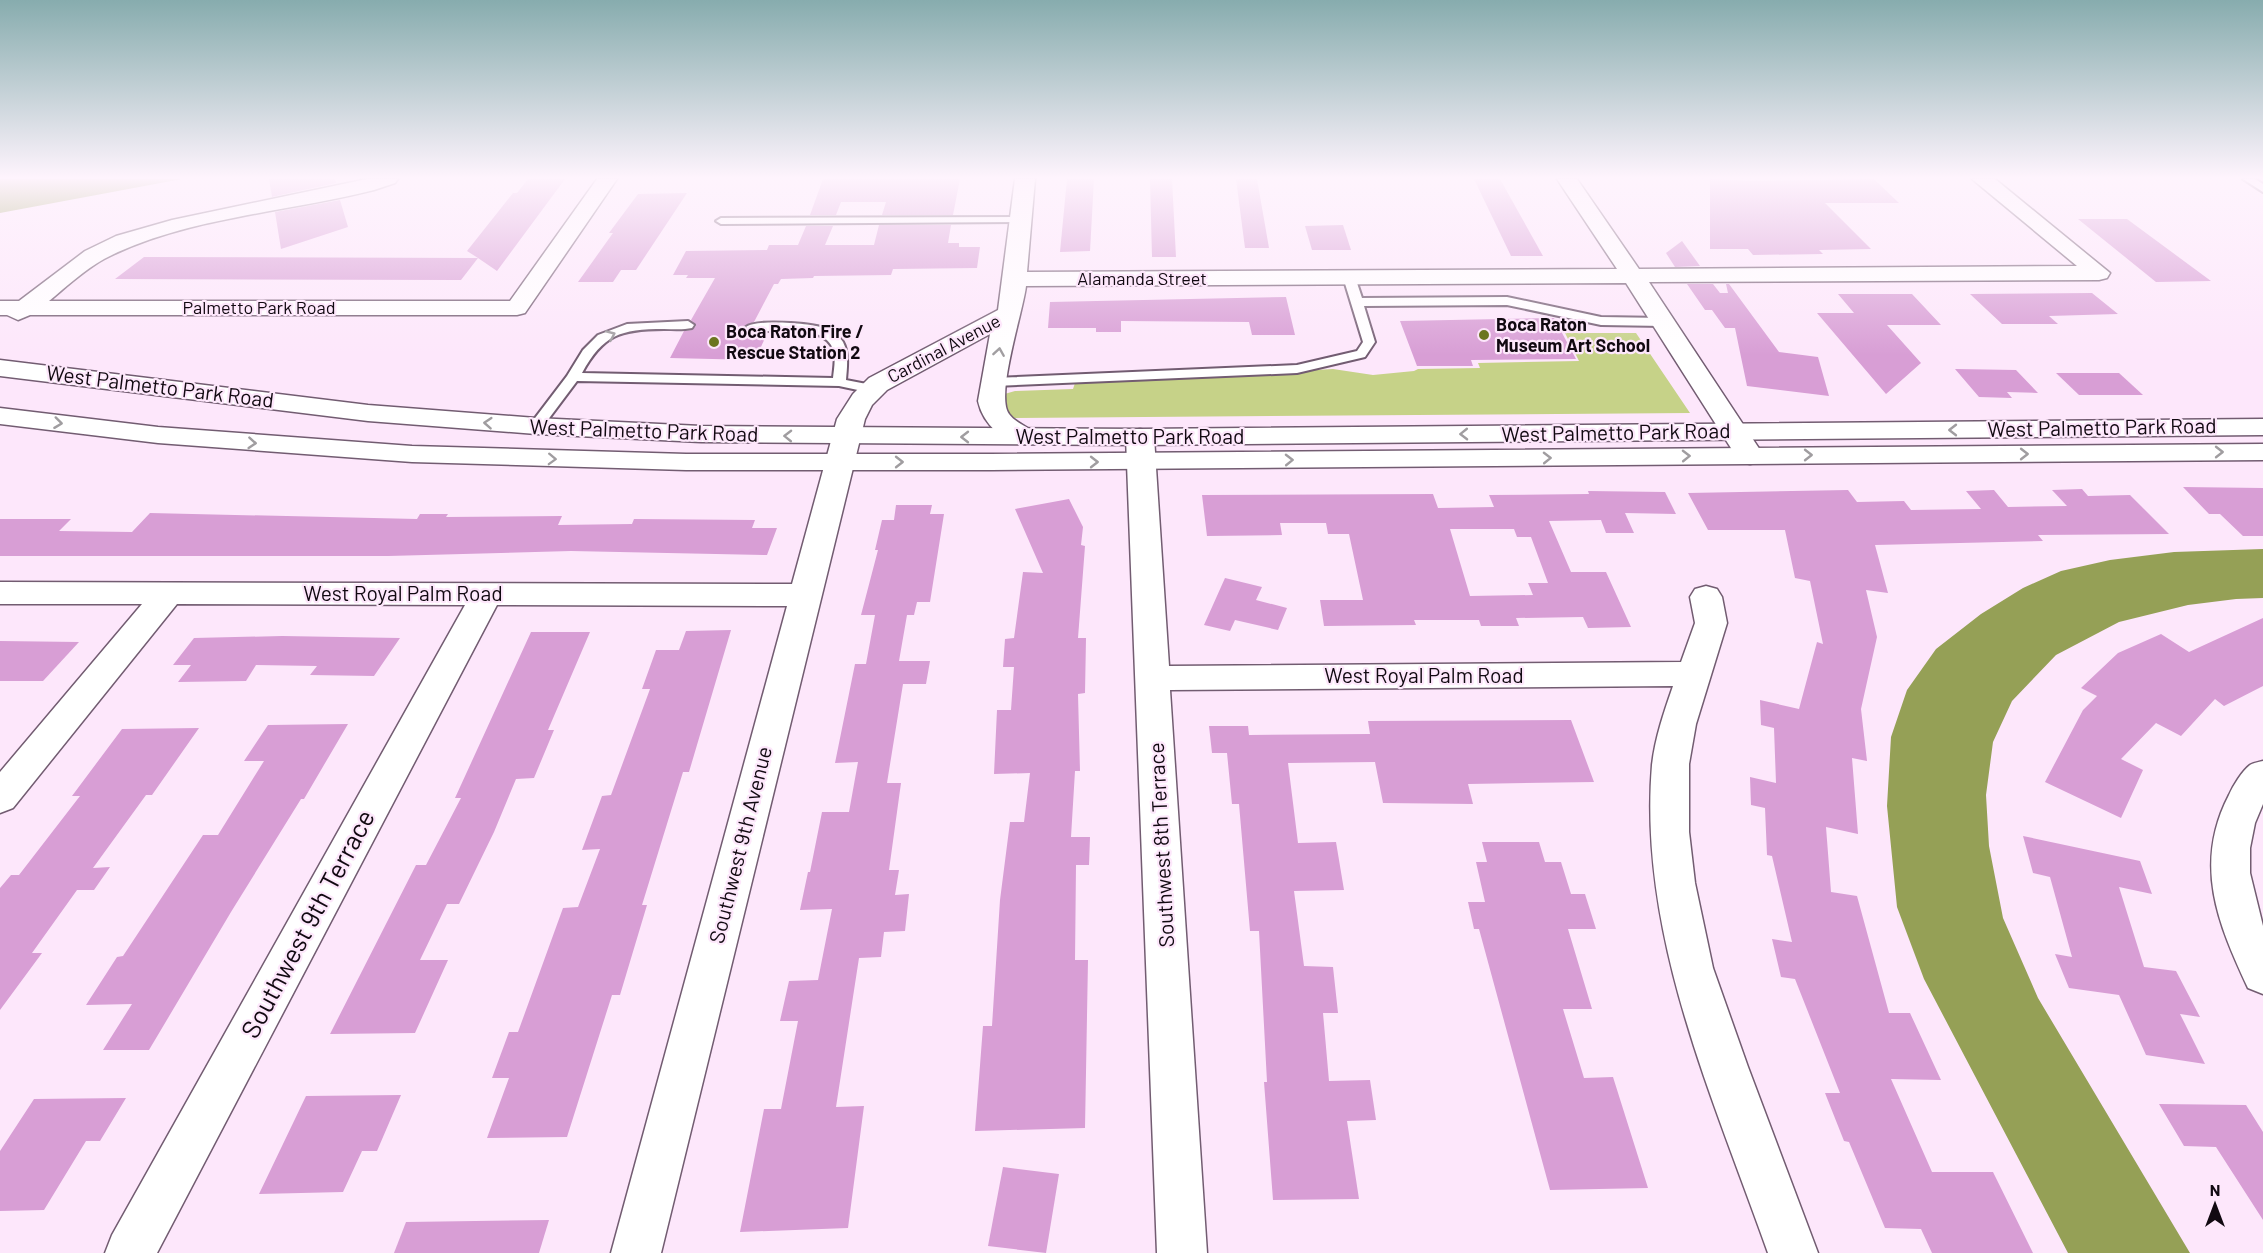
<svg xmlns="http://www.w3.org/2000/svg" width="2263" height="1253" font-family="Barlow,sans-serif">
  <rect width="100%" height="100%" fill="#fde7fb"/>
  <path fill="#c6d288" d="M1565 333H1636L1690 413 1015 418 1010 417 1001 395 1015 391 1073 389 1075 383 1333 369 1373 375 1414 371 1418 369 1480 368 1478 363 1579 361Z"/>
  <g fill="#95a056">
    <path d="M0 179H182L0 213Z"/>
    <path d="M2263 549V598L2236 599 2188 605 2119 622 2056 655 2012 701 1993 742 1986 795 1989 846 2003 918 2038 998 2190 1253H2068L1924 979 1897 907 1887 806 1891 737 1907 690 1936 649 1981 614 2023 588 2061 571 2110 560 2174 552Z"/>
  </g>
  <g fill="#d89ed5" fill-rule="evenodd">
    <path d="M269 179H335L336 183 272 197Z"/>
    <path d="M528 179H565L497 271 478 258 461 280 115 279 144 257 478 258 467 251 513 193H517Z"/>
    <path d="M823 179H960L953 215H882L886 202H841L836 215H810Z"/>
    <path d="M1067 179H1094L1090 251 1060 252Z"/>
    <path d="M1150 179H1172L1176 257H1152Z"/>
    <path d="M1236 179H1257L1269 248H1245Z"/>
    <path d="M1474 179H1500L1543 256H1511Z"/>
    <path d="M1710 179 1752 181 1874 179 1899 203H1825L1871 249 1819 250 1823 254 1753 255 1748 249H1710Z"/>
    <path d="M687 193 636 270H621L613 282H578L613 233H609L638 194Z"/>
    <path d="M340 200 348 227 281 249 275 212Z"/>
    <path d="M2078 219H2127L2211 281 2156 282Z"/>
    <path d="M879 225H951L948 243H959V247H980L977 268 893 269 891 275 814 276 813 278 781 279 778 284H774L754 322 744 326 749 332 747 336H766L755 360 670 358 684 331 692 330 696 326 691 320 715 278H686L688 275H673L686 251 767 250 769 245H798L806 226H833L825 245H874Z"/>
    <path d="M1343 225 1351 250H1312L1305 226Z"/>
    <path d="M1682 241 1700 266 1675 267 1666 253Z"/>
    <path d="M1687 284H1713L1720 293H1728L1726 284H1729L1779 352 1818 357 1829 396 1747 386 1735 328H1725L1712 310H1705Z"/>
    <path d="M2092 293 2118 314 2049 316 2058 324H2002L1970 294Z"/>
    <path d="M1838 294H1912L1941 325H1887L1921 363 1886 394 1817 313H1854Z"/>
    <path d="M1286 297 1295 335H1252L1249 322 1121 321V332H1096V328H1048L1050 302Z"/>
    <path d="M1554 318 1576 359 1471 360 1473 366H1417L1400 321Z"/>
    <path d="M1955 369 2016 370 2038 393 2007 392 2012 398 1979 397Z"/>
    <path d="M2056 373H2119L2143 395H2079Z"/>
    <path d="M2183 487 2263 488V536H2243L2220 514H2209Z"/>
    <path d="M2082 489 2088 496 2130 495 2169 534 2038 535 2043 541 1875 545 1888 593 1866 590 1877 637 1861 709 1867 761 1852 758 1858 834 1826 827 1831 892 1857 896 1889 1013H1910L1941 1080 1891 1079 1932 1172H1993L2033 1253H1932L1921 1229 1885 1228 1849 1142 1844 1141 1825 1093H1840L1795 979 1781 977 1772 939 1792 942 1772 856 1767 855 1765 808 1751 805 1750 777 1776 783 1774 728 1761 725 1760 700 1799 709 1817 642 1823 644 1810 581 1795 578 1785 530H1708L1688 493 1848 490 1857 502 1904 501 1911 510 1981 509 1966 491 1994 490 2008 507 2067 506 2052 490Z"/>
    <path d="M1588 491 1665 492 1676 514 1625 513 1634 533H1606L1601 520 1549 521 1571 572H1606L1631 627 1588 628 1583 617 1516 618 1519 626H1481L1479 620H1414L1416 625 1324 626 1320 600H1363L1349 534H1328L1326 523H1280L1282 535 1207 536 1202 495 1433 494 1438 508 1494 507 1489 495 1589 494ZM1450 529H1514L1517 537H1531L1548 583H1528L1533 595 1470 596Z"/>
    <path d="M1069 499 1083 527 1081 545 1085 546 1078 638H1086L1085 693 1078 694 1080 771H1075L1071 837H1090L1089 865H1076L1075 960H1088L1085 1128 975 1131 983 1026H992L1000 900 1010 822H1024L1030 773 994 774 997 710H1011L1014 667H1003L1005 639 1014 638 1023 572 1043 573 1015 509Z"/>
    <path d="M896 505H932L930 514H944L930 602H917L914 615H907L899 661H930L926 684H903L887 783H901L889 870H899L895 895 909 894 905 931 884 932 881 957 859 958 836 1107 864 1106 848 1228 740 1232 764 1109H781L798 1021H780L789 981 818 980 832 909 800 910 808 872H810L822 812H849L858 762 835 763 855 664H866L875 615H861L878 550H875L882 520H894Z"/>
    <path d="M150 513 417 519 420 514H448L446 517 562 516 558 525 632 524 634 519 755 520 752 528H777L767 555 571 551 388 556H0V519H71L59 531 132 532Z"/>
    <path d="M1225 578 1262 587 1256 600 1287 608 1278 630 1235 620 1230 631 1204 625Z"/>
    <path d="M2263 618V686L2224 706 2215 699 2181 736 2156 723 2121 759 2143 770 2121 818 2045 782 2083 710 2097 696 2081 688 2118 653 2161 634 2189 652Z"/>
    <path d="M731 630 689 772H683L642 905H647L620 995H612L567 1137 487 1138 509 1078H492L509 1032H518L563 908 578 907 600 849 582 850 602 796 611 795 650 689H642L656 650H679L686 631Z"/>
    <path d="M531 632H590L548 730H554L534 778 516 779 494 832 459 904H447L420 960H448L415 1033 330 1034 416 865H426L461 798H455Z"/>
    <path d="M282 636 400 638 374 676 310 675 317 666 256 665 246 681 178 682 191 665H173L194 638Z"/>
    <path d="M0 641 79 642 43 681H0Z"/>
    <path d="M1571 720 1594 782 1468 784 1473 804 1383 803 1375 762 1288 763 1298 843 1336 842 1344 890 1294 891 1304 966 1333 967 1338 1013H1323L1329 1081 1370 1080 1376 1120 1347 1121 1359 1199 1273 1200 1264 1082H1267L1259 931H1250L1239 804H1232L1227 753H1212L1209 726H1248L1249 735 1370 734 1368 721Z"/>
    <path d="M348 724 304 799H301L231 912 149 1050H103L132 1004 86 1005 117 957 123 956 203 835H218L264 761H244L268 725Z"/>
    <path d="M199 728 152 795H146L93 868 110 867 94 890H77L32 953H42L0 1010V888L11 875H19L80 796H72L122 729Z"/>
    <path d="M2023 836 2140 861 2152 894 2119 887 2144 967 2176 971 2200 1017 2180 1014 2205 1064 2146 1055 2119 995 2069 988 2055 954 2072 957 2050 877 2033 873Z"/>
    <path d="M1482 842H1539L1545 862H1561L1571 894H1585L1596 929H1568L1592 1009H1563L1584 1078 1613 1077 1648 1188 1550 1190 1479 929H1474L1468 902H1485L1476 862H1487Z"/>
    <path d="M401 1095 377 1151H362L343 1192 259 1194 306 1096Z"/>
    <path d="M126 1098 100 1141H86L44 1210 0 1211V1151L34 1099Z"/>
    <path d="M2159 1104 2246 1105 2263 1132V1220L2216 1147 2184 1146Z"/>
    <path d="M1003 1167 1059 1174 1046 1253 988 1246Z"/>
    <path d="M549 1220 539 1253H394L406 1222Z"/>
  </g>
  <g fill="none" stroke-linecap="round" stroke-linejoin="round">
    <g stroke="#725c71" stroke-width="4">
      <g id="service">
        <path d="M2243 179H2255L2263 184V192Z"/>
        <path d="M1020 217 1024 218V222L721 224 716 221 721 218Z"/>
        <path d="M1349 274 1355 277 1362 298 1507 297 1601 317 1664 318 1670 322 1664 326 1601 325 1507 305 1364 306 1375 342 1365 357 1297 373 995 386 988 382 995 378 1297 365 1357 351 1363 342 1343 277Z"/>
        <path d="M688 321 694 325 692 328C683 330 673 329 664 329 620 329 603 335 582 373L833 378C834 368 837 354 831 345 820 327 786 331 768 331 760 331 752 332 746 327 755 319 812 323 824 328 830 330 840 337 843 342 849 353 847 368 846 380L877 386 879 389 872 393 839 386 577 381 541 429H531L529 426 567 376 583 350 598 335 627 324Z"/>
      </g>
    </g>
    <g stroke="#725c71" stroke-width="3">
      <g id="minor">
        <path d="M367 179H398L395 183 374 190C288 212 182 218 104 259 84 270 66 287 49 301H510L597 179H617L525 313 517 315H30L18 320 7 315H0V301H19L85 251 116 236 172 220Z"/>
        <path d="M1015 179H1035L1027 272 1617 269 1557 179H1577L1639 269 2077 266 1972 179H1995L2110 273 2107 278 2099 280 1649 282 1764 456 1760 462 1750 464 1740 462 1736 456 1626 283 1026 286C1023 312 995 395 1009 414 1016 424 1031 427 1038 437L1034 443C1008 449 983 425 978 401L990 334 887 390 872 405 865 419 661 1253H611L787 606 497 605 157 1253H105L112 1235 465 605 177 604 13 808 0 813V772L142 604H0V582L792 584 837 419 853 394 869 378 998 310Z"/>
        <path d="M1140 429 1150 431 1154 437 1169 666 1681 662 1695 623 1690 597 1695 589 1706 586 1717 589 1722 597 1727 623 1696 724 1689 764V832L1695 883 1713 968 1748 1067 1818 1253H1768C1713 1097 1638 935 1652 765 1655 738 1664 712 1673 686L1170 690 1207 1253H1157L1126 437 1130 431Z"/>
        <path d="M2263 761V804L2255 823 2250 848V873L2263 926V994L2248 988C2218 924 2193 864 2229 795 2233 786 2242 771 2250 765 2253 763 2259 762 2263 761Z"/>
      </g>
    </g>
    <g stroke="#725c71" stroke-width="3">
      <g id="primary">
        <path d="M0 360 368 405 536 418 701 426 1140 429 2263 419V435L1140 445 701 442 536 434 368 421 0 376Z"/>
        <path d="M0 408 158 427 412 446 686 454H991L2263 444V460L991 470H686L412 462 158 443 0 424Z"/>
      </g>
    </g>
    <use href="#service" fill="#fff" fill-rule="evenodd"/>
    <use href="#minor" fill="#fff" fill-rule="evenodd"/>
    <use href="#primary" fill="#fff" fill-rule="evenodd"/>
  </g>
  <defs><path id="oneway-chevron" d="M-2-3.5L2.5 0L-2 3.5" fill="none" stroke-width="1.6" stroke-linecap="round" stroke-linejoin="round" transform="scale(1.5)"/></defs>
  <g stroke="#a09da0">
    <use href="#oneway-chevron" transform="translate(611 335) rotate(-24)"/>
    <use href="#oneway-chevron" transform="translate(999 352) rotate(-81)"/>
    <use href="#oneway-chevron" transform="translate(58 423) rotate(7)"/>
    <use href="#oneway-chevron" transform="translate(488 423) rotate(-176)"/>
    <use href="#oneway-chevron" transform="translate(1953 430) rotate(180)"/>
    <use href="#oneway-chevron" transform="translate(1464 434) rotate(179)"/>
    <use href="#oneway-chevron" transform="translate(788 436) rotate(-179)"/>
    <use href="#oneway-chevron" transform="translate(965 437) rotate(-180)"/>
    <use href="#oneway-chevron" transform="translate(252 443) rotate(4)"/>
    <use href="#oneway-chevron" transform="translate(2219 452)"/>
    <use href="#oneway-chevron" transform="translate(2024 454)"/>
    <use href="#oneway-chevron" transform="translate(1808 455)"/>
    <use href="#oneway-chevron" transform="translate(1686 456) rotate(-1)"/>
    <use href="#oneway-chevron" transform="translate(1547 458) rotate(-1)"/>
    <use href="#oneway-chevron" transform="translate(552 459) rotate(2)"/>
    <use href="#oneway-chevron" transform="translate(1289 460) rotate(-1)"/>
    <use href="#oneway-chevron" transform="translate(899 462)"/>
    <use href="#oneway-chevron" transform="translate(1094 462)"/>
  </g>
  <linearGradient id="sky" x2="0" y2="1"><stop stop-color="#87acae"/><stop offset="0.5" stop-color="#fef4fd"/><stop offset="1" stop-color="#fef4fd" stop-opacity="0"/></linearGradient>
  <rect width="2263" height="355" fill="url(#sky)"/>
  <g fill="#6b7520" stroke="#fde7fb" stroke-width="2">
    <circle cx="1484" cy="335" r="6"/>
    <circle cx="714" cy="342" r="6"/>
  </g>
  <g text-anchor="middle" stroke-width="4.5" stroke-linejoin="round" paint-order="stroke">
    <g font-size="18" fill="#110911" stroke="#fde7fb">
      <text x="1142" y="285">Alamanda Street</text>
      <text x="259" y="314">Palmetto Park Road</text>
      <text transform="translate(944 349) rotate(-28)" y="6">Cardinal Avenue</text>
    </g>
    <g font-size="18" font-weight="bold" fill="#110911" stroke="#fde7fb" text-anchor="start">
      <text x="1496" y="331">Boca Raton<tspan x="1496" dy="21">Museum Art School</tspan></text>
      <text x="726" y="338">Boca Raton Fire /<tspan x="726" dy="21">Rescue Station 2</tspan></text>
    </g>
    <g font-size="21" fill="#110911" stroke="#fde7fb">
      <text transform="translate(160 387) rotate(7)" y="7">West Palmetto Park Road</text>
      <text transform="translate(2102 428) rotate(-1)" y="7">West Palmetto Park Road</text>
      <text transform="translate(644 431) rotate(2)" y="7">West Palmetto Park Road</text>
      <text transform="translate(1616 433) rotate(-1)" y="7">West Palmetto Park Road</text>
      <text x="1130" y="444">West Palmetto Park Road</text>
      <text x="403" y="601">West Royal Palm Road</text>
      <text x="1424" y="683">West Royal Palm Road</text>
      <text transform="translate(741 845) rotate(-76)" y="7">Southwest 9th Avenue</text>
      <text transform="translate(1162 845) rotate(-93)" y="7">Southwest 8th Terrace</text>
    </g>
    <g font-size="26" fill="#110911" stroke="#fde7fb">
      <text transform="translate(308 924) rotate(-62)" y="9">Southwest 9th Terrace</text>
    </g>
  </g>
  <g transform="translate(2215 1205)" stroke="#fde7fb" stroke-width="4.5" paint-order="stroke">
  <path d="M0-4.5L10 22L0 15L-10 22Z" fill="#110911"/>
  <text y="-9" font-size="16" font-weight="bold" text-anchor="middle" fill="#110911">N</text>
  </g>
</svg>
